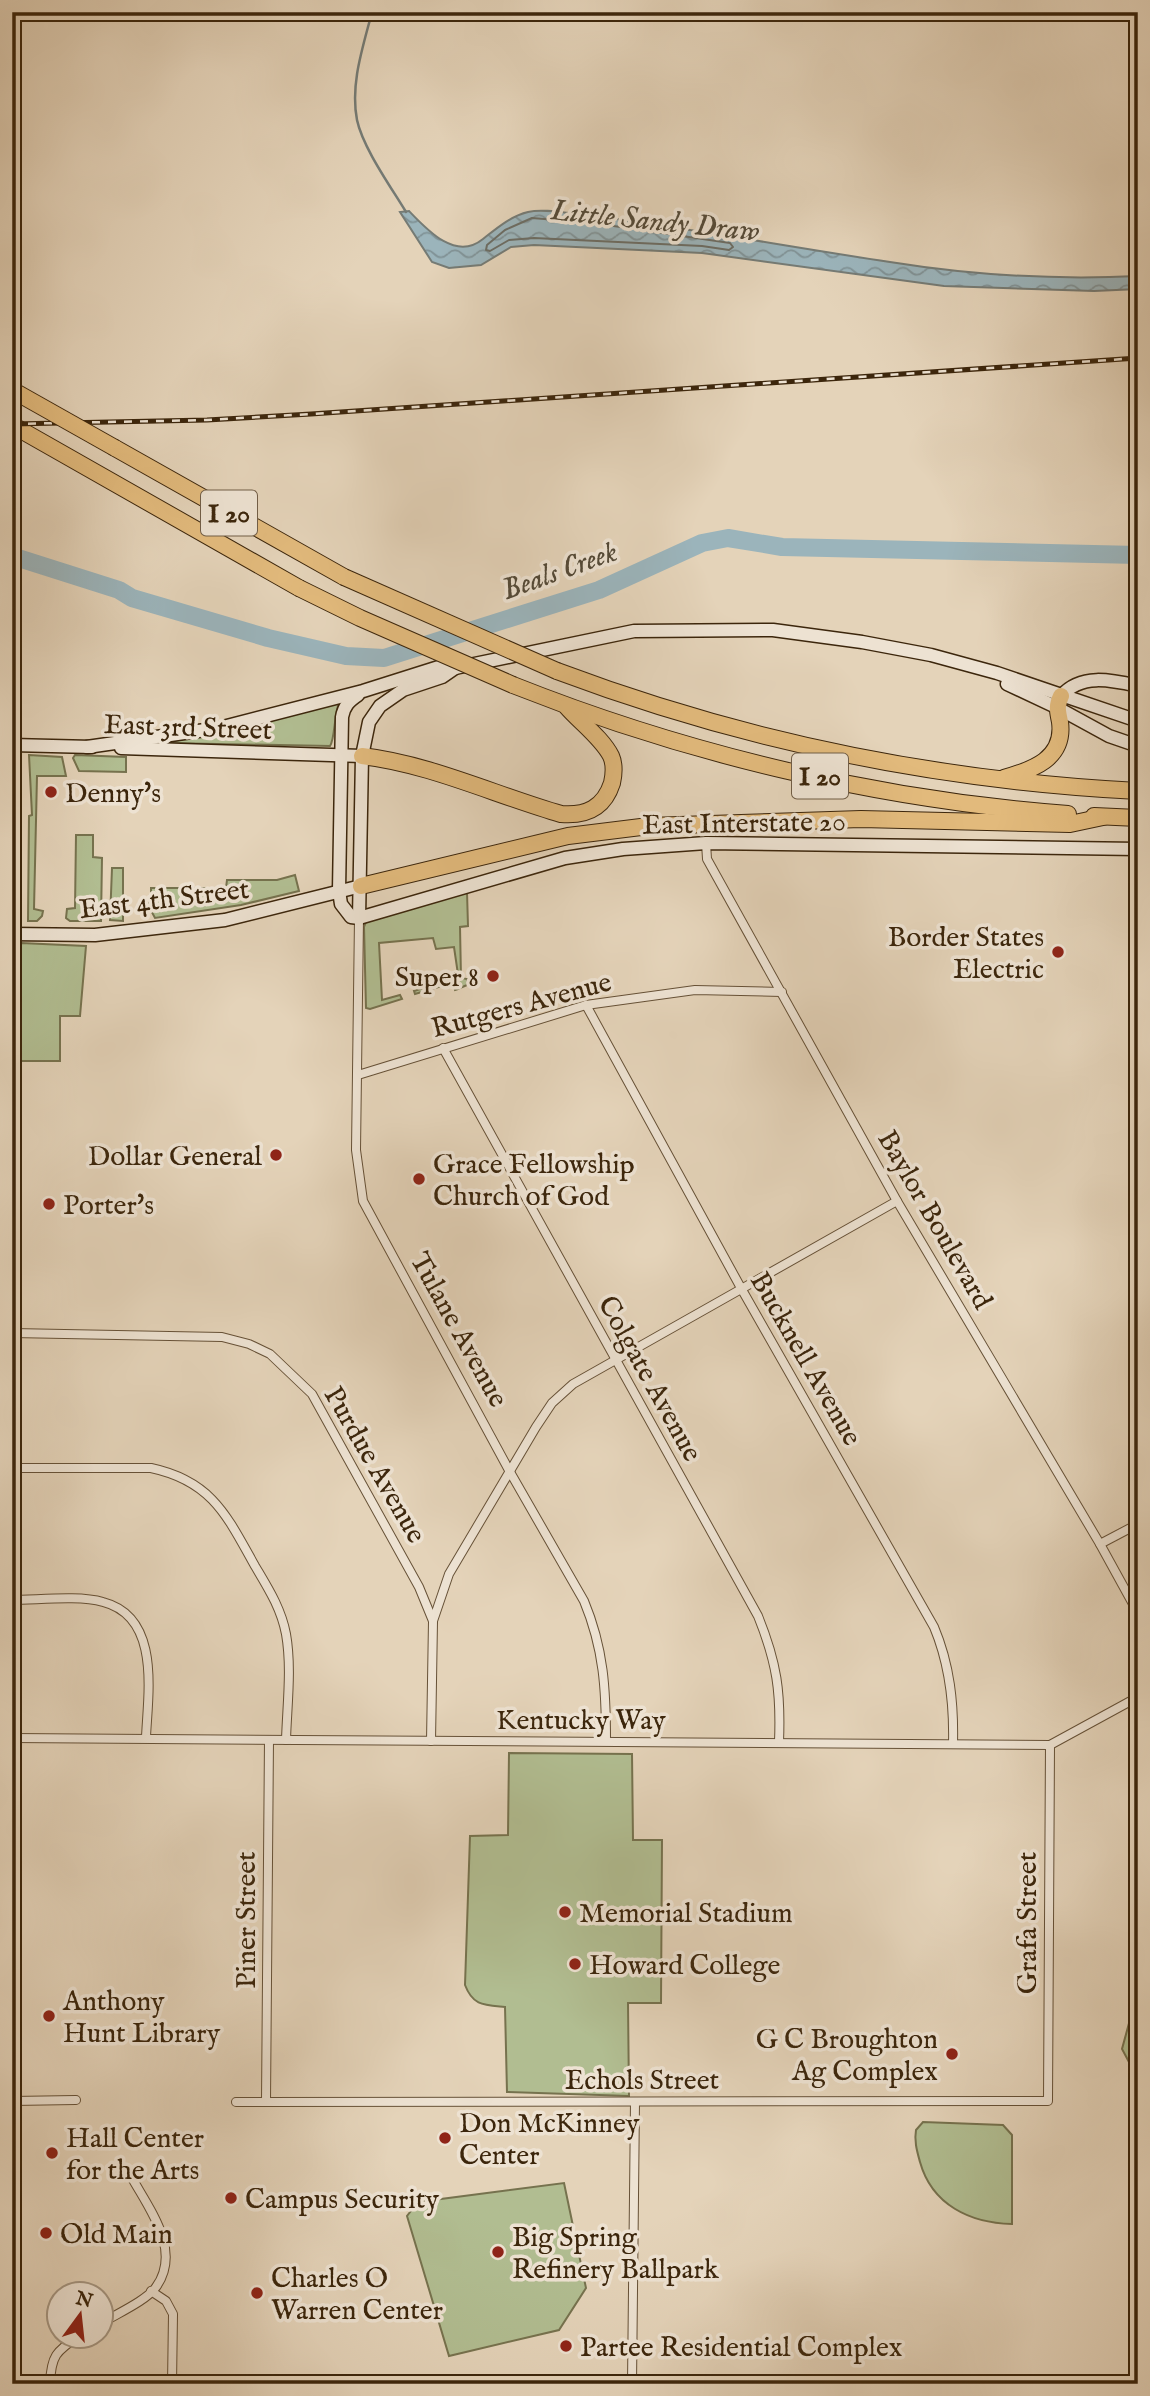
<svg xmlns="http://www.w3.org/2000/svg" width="1150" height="2396" font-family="'IM FELL English',serif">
  <defs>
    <pattern id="water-waves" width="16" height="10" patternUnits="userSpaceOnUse" patternTransform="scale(1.75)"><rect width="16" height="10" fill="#9bb4bb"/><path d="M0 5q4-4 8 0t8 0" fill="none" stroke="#809296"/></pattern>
  </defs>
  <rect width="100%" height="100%" fill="#e4d3b9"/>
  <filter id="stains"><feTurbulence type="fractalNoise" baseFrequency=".00286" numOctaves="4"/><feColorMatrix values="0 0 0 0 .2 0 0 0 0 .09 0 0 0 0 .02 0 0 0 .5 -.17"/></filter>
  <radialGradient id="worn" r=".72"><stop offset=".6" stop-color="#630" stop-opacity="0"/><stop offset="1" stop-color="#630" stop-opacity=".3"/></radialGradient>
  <g fill="#b1bd91" stroke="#76724e" stroke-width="2">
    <path d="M339 703C334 715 335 739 330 746L166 743Z"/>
    <path d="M29 755 62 757 66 776H37L34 909 43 911 42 916 37 921H28L29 816 32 815Z"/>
    <path d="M75 755 126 757V772L79 771 73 758Z"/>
    <path d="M76 835H93V857L102 858 101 921H70L66 918 67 909 75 908Z"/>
    <path d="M112 868H123V921L110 920Z"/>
    <path d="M295 875 299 891 241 905 155 918 147 903 151 901V888H226L227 880H277Z"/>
    <path d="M467 892 468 926 460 927 461 978 467 979V985L460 988 454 947 436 949 433 938 379 943 382 1000 400 995 402 999 370 1009 366 1008 364 927 366 922Z"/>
    <path d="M21 943 86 946 80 1016H60V1061H12V1013L19 1012Z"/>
    <path d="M454 973 458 989 455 990 452 983 415 994 414 991 439 983 438 975Z"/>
    <path d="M509 1753 632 1754 633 1840H662L661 2003H628L629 2096 507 2092 505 2007C484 2005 473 2006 465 1985L470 1836 508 1835Z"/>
    <path d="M1138 1990V2064L1129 2062 1122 2049Z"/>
    <path d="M923 2122 1003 2125 1012 2135V2224C970 2223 932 2205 920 2162 917 2151 914 2141 916 2130Z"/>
    <path d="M564 2183 586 2288 559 2330 449 2356 407 2216 418 2202Z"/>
  </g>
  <path fill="url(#water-waves)" stroke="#757b75" stroke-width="2" d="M409 211C428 231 456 261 483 239 497 228 511 216 528 212 545 208 569 214 586 215 614 218 642 223 670 227 744 238 816 251 890 262 971 275 1056 280 1138 276V289L1094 291 944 286 702 253 534 245 511 247 481 265 449 268 432 262 400 212Z"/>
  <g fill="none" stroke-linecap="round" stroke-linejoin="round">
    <path stroke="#6c6d64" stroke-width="2" d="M532 218 593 223 730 243 733 247 729 250 702 246 534 238 509 240 490 251 486 250 487 245 505 230Z"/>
    <path stroke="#757b75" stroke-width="2.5" d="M372 12C363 47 350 84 357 120 363 148 391 187 406 212"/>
    <path stroke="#9bb4bb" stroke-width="18" d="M12 556 119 590 132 598 268 638 346 656 384 658 599 590 702 543 728 538 782 547 1138 555"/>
    <g stroke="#665137" stroke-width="10">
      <g id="minor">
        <path d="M706 843 707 859 897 1201 1100 1544 1138 1613"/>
        <path d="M359 918 356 1150 363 1201 510 1472 584 1601C604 1649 606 1690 606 1741"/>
        <path d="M586 1005 741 1288 934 1627C950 1665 954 1703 953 1744"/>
        <path d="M443 1048 758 1616C777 1663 781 1692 779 1742"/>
        <path d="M358 1075 586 1005 695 990 782 992"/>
        <path d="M12 1333 222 1337 249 1344 270 1354 312 1394 419 1587 433 1621 431 1741"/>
        <path d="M12 1468H151C212 1481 227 1516 255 1566 268 1588 281 1608 286 1634 292 1668 287 1706 286 1740"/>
        <path d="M1100 1544 1138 1524"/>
        <path d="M12 1600C38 1600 79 1595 103 1602 161 1617 148 1693 146 1737"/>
        <path d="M433 1621 449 1574 536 1427 552 1403 573 1384 897 1201"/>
        <path d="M12 1738 1050 1745 1138 1697"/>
        <path d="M12 2101 76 2100"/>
        <path d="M266 2101 269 1740"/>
        <path d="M236 2102 1048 2101 1050 1745"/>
        <path d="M151 2291 166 2301 173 2314 172 2384"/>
        <path d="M102 2323C116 2314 146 2301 156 2287 182 2251 150 2210 132 2178"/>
        <path d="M50 2384C51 2356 56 2351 79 2336"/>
        <path d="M632 2384 635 2102"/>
      </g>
    </g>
    <g stroke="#3c260c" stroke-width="15">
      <g id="secondary">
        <path d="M1007 684 1056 707 1109 736 1138 746"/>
        <path d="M358 695C349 701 344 706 342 717L339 891 341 904 351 917 359 918"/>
        <path d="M1061 696C1081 673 1111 680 1138 686"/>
        <path d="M12 745 92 747"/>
        <path d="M87 747 219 728 363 691 442 666 455 668 634 631 773 630 862 642 931 655 997 673 1138 721"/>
        <path d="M121 748 362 756"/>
        <path d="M359 918 565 858 623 849 706 843 1138 849"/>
        <path d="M359 918 362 756 369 722 380 706 403 690 442 677 455 668"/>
        <path d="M12 934 95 935 225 920 361 886"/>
      </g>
    </g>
    <g stroke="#3c260c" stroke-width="18">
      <g id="motorway">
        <path d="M12 425 299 588"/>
        <path d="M115 448 344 577"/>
        <path d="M557 671C743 741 939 781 1138 791"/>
        <path d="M513 685C689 755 880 800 1068 814"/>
        <path d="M362 756C430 764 495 795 561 814 586 816 604 808 612 783 614 774 615 765 611 756 602 738 580 722 567 707"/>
        <path d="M1004 778C1032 770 1065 759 1060 722 1058 711 1056 707 1061 696"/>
        <path d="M1094 816 1138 818"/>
        <path d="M361 886 568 836 649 826 861 819 1070 824 1103 817"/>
      </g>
    </g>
    <use href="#minor" stroke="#ede2d2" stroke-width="8"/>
    <use href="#secondary" stroke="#ede2d2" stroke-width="12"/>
    <use href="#motorway" stroke="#e2ba7c" stroke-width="16"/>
    <g stroke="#3c260c" stroke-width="5">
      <path id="rail" d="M12 424 207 420 311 414 1138 358"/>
    </g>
    <use href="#rail" stroke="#ede2d2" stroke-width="2.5" stroke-dasharray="8" stroke-linecap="butt"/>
    <g stroke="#3c260c" stroke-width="18" stroke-linecap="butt">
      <g id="motorway-bridge">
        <path d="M12 390 115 448"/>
        <path d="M344 577 557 671"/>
        <path d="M299 588 360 618 513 685"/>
      </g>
    </g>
    <use href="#motorway-bridge" stroke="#e2ba7c" stroke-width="16"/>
  </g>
  <g fill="#8f2418" stroke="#ede2d2" stroke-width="2.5">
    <circle cx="51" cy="792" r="7"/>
    <circle cx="1058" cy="952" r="7"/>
    <circle cx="493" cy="976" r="7"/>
    <circle cx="276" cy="1155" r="7"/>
    <circle cx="419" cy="1179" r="7"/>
    <circle cx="49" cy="1204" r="7"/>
    <circle cx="565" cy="1912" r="7"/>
    <circle cx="575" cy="1964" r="7"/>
    <circle cx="49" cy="2016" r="7"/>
    <circle cx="952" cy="2054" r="7"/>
    <circle cx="445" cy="2138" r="7"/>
    <circle cx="52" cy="2153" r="7"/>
    <circle cx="231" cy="2198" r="7"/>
    <circle cx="46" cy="2233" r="7"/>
    <circle cx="498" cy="2252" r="7"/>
    <circle cx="257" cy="2293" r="7"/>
    <circle cx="566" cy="2346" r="7"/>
  </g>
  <g text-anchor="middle" stroke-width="7" stroke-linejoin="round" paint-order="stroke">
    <g fill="#ede2d2" stroke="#715e47" stroke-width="2">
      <rect x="201" y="490.5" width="56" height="45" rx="5"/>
      <rect x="792" y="753.5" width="56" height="45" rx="5"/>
    </g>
    <g font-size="26" font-weight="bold" fill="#3c260c">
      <text x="229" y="522">I 20</text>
      <text x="820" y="785">I 20</text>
    </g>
    <g font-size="28" fill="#3c260c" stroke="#ede2d2">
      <text transform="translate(188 726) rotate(2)" y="10">East 3rd Street</text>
      <text transform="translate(744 822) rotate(-1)" y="10">East Interstate 20</text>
      <text transform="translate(164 898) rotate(-7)" y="10">East 4th Street</text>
      <text transform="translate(521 1004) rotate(-15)" y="10">Rutgers Avenue</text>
      <text transform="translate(936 1219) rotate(60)" y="10">Baylor Boulevard</text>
      <text transform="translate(460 1329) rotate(61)" y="10">Tulane Avenue</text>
      <text transform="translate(807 1358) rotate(60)" y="10">Bucknell Avenue</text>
      <text transform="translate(651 1378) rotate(61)" y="10">Colgate Avenue</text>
      <text transform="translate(376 1464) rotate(60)" y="10">Purdue Avenue</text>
      <text x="581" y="1729">Kentucky Way</text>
      <text transform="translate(245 1920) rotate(-90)" y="10">Piner Street</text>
      <text transform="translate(1026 1923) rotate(-90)" y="10">Grafa Street</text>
      <text x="642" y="2089">Echols Street</text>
    </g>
    <g font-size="28" fill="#3c260c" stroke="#ede2d2" text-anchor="start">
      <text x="65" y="802">Denny's</text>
      <text x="1044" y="946" text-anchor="end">Border States<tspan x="1044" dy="32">Electric</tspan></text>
      <text x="479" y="986" text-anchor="end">Super 8</text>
      <text x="262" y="1165" text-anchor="end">Dollar General</text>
      <text x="433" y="1173">Grace Fellowship<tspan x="433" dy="32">Church of God</tspan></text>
      <text x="63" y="1214">Porter's</text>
      <text x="579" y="1922">Memorial Stadium</text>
      <text x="589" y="1974">Howard College</text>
      <text x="63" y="2010">Anthony<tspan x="63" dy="32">Hunt Library</tspan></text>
      <text x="938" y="2048" text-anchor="end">G C Broughton<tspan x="938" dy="32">Ag Complex</tspan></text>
      <text x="459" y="2132">Don McKinney<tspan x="459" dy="32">Center</tspan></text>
      <text x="66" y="2147">Hall Center<tspan x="66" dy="32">for the Arts</tspan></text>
      <text x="245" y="2208">Campus Security</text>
      <text x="60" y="2243">Old Main</text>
      <text x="512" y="2246">Big Spring<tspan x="512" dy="32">Refinery Ballpark</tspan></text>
      <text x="271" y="2287">Charles O<tspan x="271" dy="32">Warren Center</tspan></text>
      <text x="580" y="2356">Partee Residential Complex</text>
    </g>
    <g font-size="30" font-style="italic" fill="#544a38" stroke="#ede2d2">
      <text transform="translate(655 220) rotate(6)" y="10">Little Sandy Draw</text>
      <text transform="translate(559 570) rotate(-20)" y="10">Beals Creek</text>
    </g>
  </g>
  <rect width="1150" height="2396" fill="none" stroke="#e4d3b9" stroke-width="42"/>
  <rect x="14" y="14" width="1122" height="2368" fill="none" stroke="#3c260c" stroke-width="3.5"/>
  <rect x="21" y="21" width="1108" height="2354" fill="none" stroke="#3c260c" stroke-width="2"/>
  <g transform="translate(80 2315) rotate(15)"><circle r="33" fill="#ede2d2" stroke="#a69783" stroke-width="2"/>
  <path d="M0-5L12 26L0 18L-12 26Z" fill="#8f2418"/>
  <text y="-10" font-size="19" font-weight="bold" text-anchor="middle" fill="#3c260c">N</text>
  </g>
  <rect width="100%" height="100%" filter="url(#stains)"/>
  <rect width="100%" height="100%" fill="url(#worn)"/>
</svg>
